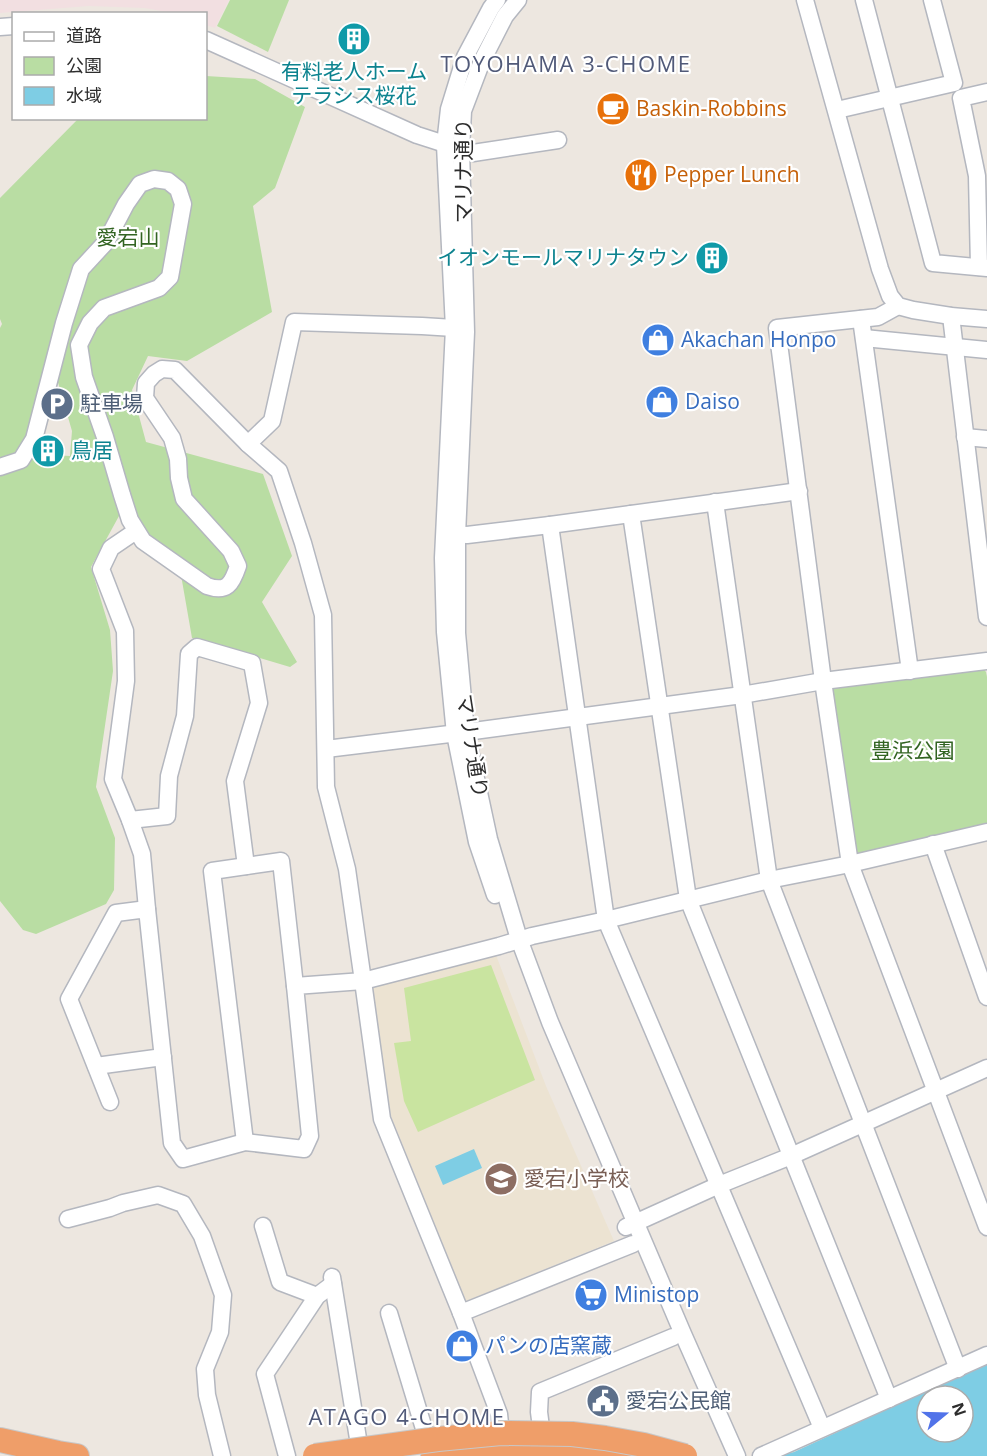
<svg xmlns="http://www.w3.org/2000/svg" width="987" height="1456" font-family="'Open Sans','Noto Sans JP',sans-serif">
  <rect width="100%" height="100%" fill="#ede7e0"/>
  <path fill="#ece3d2" d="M496 955 546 1086 614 1241 466 1301 391 1116 371 989 377 983Z"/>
  <path fill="#f2dfe1" d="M0 0H229L215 28 206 25V14L172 13 145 8 88 6 0 13Z"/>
  <g fill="#b9dda3" fill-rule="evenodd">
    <path d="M230 0H289L268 52 217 26Z"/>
    <path d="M206 76 255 79 305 107 275 188 253 206 272 312 187 361 148 356 132 390 146 442 263 474 292 556 262 602 297 662 290 667 192 638 181 575 119 516 91 567 110 630 113 671 96 787 115 838 114 890 106 904 36 934 23 930 0 901V328L2 324 0 319V198L78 119 206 118ZM57 379 72 431 70 456 37 454Z"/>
    <path d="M982 667 986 672 987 677V824L857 854 853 849 830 690 836 686Z"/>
  </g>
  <path fill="#c9e4a0" d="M491 965 535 1080 418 1132 404 1101 394 1043 411 1041 404 988Z"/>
  <g fill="#7ecde4" fill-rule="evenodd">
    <path d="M474 1149 482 1168 443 1185 435 1166Z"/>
    <path d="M987 1363V1456H780L794 1452ZM927 1396H963V1432H927Z"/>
  </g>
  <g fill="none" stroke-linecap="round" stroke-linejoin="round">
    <g stroke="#b4b7bf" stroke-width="19">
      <g id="minor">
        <path d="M518 0 505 16 482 61 463 111 461 150 466 332 457 535V633L466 732 489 839 519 939 550 1022 683 1334 737 1456"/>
        <path d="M805 0 880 269 890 296 898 306 913 310 951 316 987 319"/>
        <path d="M864 0 933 263 987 268"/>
        <path d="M0 27 14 26"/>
        <path d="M206 40 417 135 473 153 558 140"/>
        <path d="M837 110 954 83 932 0"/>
        <path d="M979 267 977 176 961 98 987 92"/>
        <path d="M898 306 878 317 777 328 823 681 850 864 987 1227"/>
        <path d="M951 316 987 617"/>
        <path d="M861 319 910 671"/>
        <path d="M864 338 987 350"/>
        <path d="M965 437 987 439"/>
        <path d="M248 444 272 421 294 322 422 326 454 328"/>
        <path d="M0 467 21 460 34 439 64 323 81 269 106 242 126 204 140 184 154 179 168 181 178 189 183 204 170 277 159 288 104 308 90 323 79 345 84 377 105 437 122 495 130 520 143 541 207 586C227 593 232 584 238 566L231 551 184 499 179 478 178 459 172 438 145 398 146 383 154 374 162 369 175 370 248 444 279 471 303 543 323 615 326 787 347 869 363 981 295 986 310 1136 304 1149 245 1142 183 1159 172 1143 147 909 116 913 69 999 110 1102"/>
        <path d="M715 502 769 880 958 1369"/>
        <path d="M631 514 688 899 889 1399"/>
        <path d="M550 525 606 920 822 1428"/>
        <path d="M136 531 111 548 101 569 125 631 126 681 113 779 130 820 142 854 147 909"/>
        <path d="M448 534 467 535 550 525 799 491"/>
        <path d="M326 749 466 732 742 695 823 681 987 661"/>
        <path d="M130 820 167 816 169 776 185 716 189 654 197 647 252 663 259 703 235 781 246 866"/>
        <path d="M933 844 987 997"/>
        <path d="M495 895 477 842 455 734 445 632 443 558 454 328 445 145 449 109 465 57 491 8 497 0"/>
        <path d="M96 1066 163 1057"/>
        <path d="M245 1142 212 871 281 861 295 986"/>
        <path d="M68 1219 110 1208 123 1203 158 1195 183 1204 202 1236 223 1295 220 1332 205 1369 207 1395 222 1456"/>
        <path d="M263 1226 280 1282 317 1296"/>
        <path d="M626 1227 719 1185 791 1156 987 1068"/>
        <path d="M633 1244 461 1313 382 1119 363 981 499 946 532 936 606 920 769 880 850 864 987 832"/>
        <path d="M332 1277 360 1451"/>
        <path d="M389 1313 428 1442"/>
        <path d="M461 1313 499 1414 501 1433"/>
        <path d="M542 1435 539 1412 540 1392 673 1337"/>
        <path d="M287 1456 265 1374 317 1296 333 1284"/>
        <path d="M761 1456 987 1355"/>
      </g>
    </g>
    <g stroke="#c8c8c8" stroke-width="26">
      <g id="highway">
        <path d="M0 1440 58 1453 77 1456"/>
        <path d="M433 1456 502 1448H567L620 1456"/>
      </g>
    </g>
    <use href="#minor" stroke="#fff" stroke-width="16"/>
    <use href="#highway" stroke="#ef9e69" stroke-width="24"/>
    <g stroke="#c8c8c8" stroke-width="26" stroke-linecap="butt">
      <path id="highway-bridge" d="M315 1456 438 1439 501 1433 572 1434 605 1438 644 1445 685 1456"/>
    </g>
    <use href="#highway-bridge" stroke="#ef9e69" stroke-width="24"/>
  </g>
  <defs>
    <g id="building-disc" transform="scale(1.725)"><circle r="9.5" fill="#0f9aa8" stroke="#fff"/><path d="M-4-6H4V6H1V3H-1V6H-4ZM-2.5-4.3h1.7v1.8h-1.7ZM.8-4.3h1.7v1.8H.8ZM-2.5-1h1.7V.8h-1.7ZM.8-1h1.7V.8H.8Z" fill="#fff"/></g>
    <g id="cafe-disc" transform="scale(1.725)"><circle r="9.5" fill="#e8710a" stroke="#fff"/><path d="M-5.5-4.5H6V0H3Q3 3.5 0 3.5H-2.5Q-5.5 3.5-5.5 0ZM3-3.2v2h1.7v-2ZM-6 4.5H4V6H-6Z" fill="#fff"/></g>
    <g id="restaurant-disc" transform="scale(1.725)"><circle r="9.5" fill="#e8710a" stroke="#fff"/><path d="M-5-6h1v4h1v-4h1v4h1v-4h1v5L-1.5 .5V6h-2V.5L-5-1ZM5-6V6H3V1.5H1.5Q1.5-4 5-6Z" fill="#fff"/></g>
    <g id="shop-disc" transform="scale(1.725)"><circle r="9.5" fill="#3f7fe0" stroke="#fff"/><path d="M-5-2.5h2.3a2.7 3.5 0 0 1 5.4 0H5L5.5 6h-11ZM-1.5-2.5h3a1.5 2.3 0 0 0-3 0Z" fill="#fff"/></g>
    <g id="parking-disc" transform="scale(1.725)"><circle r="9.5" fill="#5c6f8a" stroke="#fff"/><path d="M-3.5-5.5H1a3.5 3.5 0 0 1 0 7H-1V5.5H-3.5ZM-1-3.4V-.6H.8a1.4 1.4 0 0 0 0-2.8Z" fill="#fff"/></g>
    <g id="school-disc" transform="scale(1.725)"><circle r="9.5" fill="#8d6e63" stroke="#fff"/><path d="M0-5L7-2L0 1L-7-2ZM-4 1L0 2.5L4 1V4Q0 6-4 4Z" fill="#fff"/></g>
    <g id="supermarket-disc" transform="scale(1.725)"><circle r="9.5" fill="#3f7fe0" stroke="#fff"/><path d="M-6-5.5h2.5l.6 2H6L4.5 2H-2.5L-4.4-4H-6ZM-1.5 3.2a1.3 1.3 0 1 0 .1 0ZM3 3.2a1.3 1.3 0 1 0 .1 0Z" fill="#fff"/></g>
    <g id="civic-disc" transform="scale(1.725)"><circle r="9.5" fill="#5c6f8a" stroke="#fff"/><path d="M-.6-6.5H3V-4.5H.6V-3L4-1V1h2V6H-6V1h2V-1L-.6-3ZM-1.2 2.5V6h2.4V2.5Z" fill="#fff"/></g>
  </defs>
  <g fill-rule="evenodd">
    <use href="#building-disc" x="354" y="39"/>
    <use href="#cafe-disc" x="613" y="109"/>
    <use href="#restaurant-disc" x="641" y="175"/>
    <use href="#building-disc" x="712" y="258"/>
    <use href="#shop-disc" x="658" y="340"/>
    <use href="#shop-disc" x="662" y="402"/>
    <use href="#parking-disc" x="57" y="404"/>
    <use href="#building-disc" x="48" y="451"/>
    <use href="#school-disc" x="501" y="1179"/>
    <use href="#supermarket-disc" x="591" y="1295"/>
    <use href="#shop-disc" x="462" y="1346"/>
    <use href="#civic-disc" x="603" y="1401"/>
  </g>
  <g text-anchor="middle" stroke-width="4.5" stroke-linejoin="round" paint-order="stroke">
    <g font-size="21" fill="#0d838f" stroke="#fff">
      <text x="354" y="79">有料老人ホーム<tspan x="354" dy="24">テラシス桜花</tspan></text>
      <text x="689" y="265" text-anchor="end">イオンモールマリナタウン</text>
      <text x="71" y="458" text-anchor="start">鳥居</text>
    </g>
    <g font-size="21" fill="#c56008" stroke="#fff" text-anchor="start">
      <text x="636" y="116">Baskin-Robbins</text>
      <text x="664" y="182">Pepper Lunch</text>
    </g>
    <g font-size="21" fill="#2d2d2d" stroke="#fff">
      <text transform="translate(464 171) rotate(-90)" y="7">マリナ通り</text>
      <text transform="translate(472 746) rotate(81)" y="7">マリナ通り</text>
    </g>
    <g font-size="21" fill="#326422" stroke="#fff">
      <text x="128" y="245">愛宕山</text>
      <text x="913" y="758">豊浜公園</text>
    </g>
    <g font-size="21" fill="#366cbe" stroke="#fff" text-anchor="start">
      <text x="681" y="347">Akachan Honpo</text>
      <text x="685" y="409">Daiso</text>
      <text x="614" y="1302">Ministop</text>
      <text x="485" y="1353">パンの店窯蔵</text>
    </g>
    <g font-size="21" fill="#4e5e75" stroke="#fff" text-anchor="start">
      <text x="80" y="411">駐車場</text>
      <text x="626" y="1408">愛宕公民館</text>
    </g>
    <g font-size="21" fill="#785e54" stroke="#fff" text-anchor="start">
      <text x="524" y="1186">愛宕小学校</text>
    </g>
    <g font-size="22" letter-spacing="1.5" fill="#515a79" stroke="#fff">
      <text x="566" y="72">TOYOHAMA 3-CHOME</text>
      <text x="407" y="1425">ATAGO 4-CHOME</text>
    </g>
  </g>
  <rect x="12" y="12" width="195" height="108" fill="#ffffff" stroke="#ababab" stroke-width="1.5"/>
  <rect x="24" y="32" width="30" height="9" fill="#ffffff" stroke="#ababab" stroke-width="1.5"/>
  <text x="66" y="42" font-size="18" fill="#2d2d2d">道路</text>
  <rect x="24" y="57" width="30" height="18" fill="#b9dda3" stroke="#ababab" stroke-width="1.5"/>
  <text x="66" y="72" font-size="18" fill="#2d2d2d">公園</text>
  <rect x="24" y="87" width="30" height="18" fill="#7ecde4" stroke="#ababab" stroke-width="1.5"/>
  <text x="66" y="102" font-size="18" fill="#2d2d2d">水域</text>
  <g transform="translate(945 1414) rotate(71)"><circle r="28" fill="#ffffff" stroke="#ababab" stroke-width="1.5"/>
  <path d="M0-4.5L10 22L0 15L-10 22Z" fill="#5173e9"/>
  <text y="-9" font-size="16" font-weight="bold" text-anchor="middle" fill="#2d2d2d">N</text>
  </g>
</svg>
